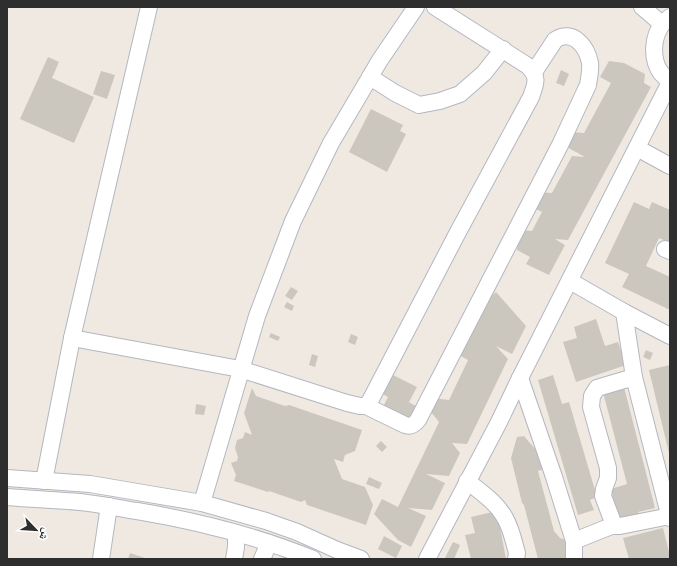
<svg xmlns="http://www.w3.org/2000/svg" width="677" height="566" font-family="Lato,'Noto Naskh Arabic',sans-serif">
  <rect width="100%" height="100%" fill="#efe9e1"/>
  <g fill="#cbc7bf">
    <path d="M48 57 59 62 52 78 94 97 74 143 20 119Z"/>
    <path d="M609 61 624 63 645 74 644 83 651 87 568 240 555 239 565 245 549 275 526 264 530 257 517 250 519 230 532 231 542 212 534 208 538 192 552 193 572 156 585 157 563 145 570 132 584 133 611 83 600 77Z"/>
    <path d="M561 70 569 74 564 86 556 83Z"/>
    <path d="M101 71 115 75 107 99 93 94Z"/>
    <path d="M371 109 403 125 400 131 406 134 387 172 349 152Z"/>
    <path d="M634 202 649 209 652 202 670 210V243L659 238 646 266 670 277V310L622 287 629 274 605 263Z"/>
    <path d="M291 287 298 291 292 300 285 296Z"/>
    <path d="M496 292 526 326 512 354 496 346 508 359 467 444 452 443 460 453 449 476 426 474 445 483 432 510 408 508 426 516 411 547 398 540 374 514 382 499 398 507 439 422 431 412 432 398 449 400 468 360 457 354 480 306Z"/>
    <path d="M287 302 294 306 292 311 284 307Z"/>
    <path d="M596 319 605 346 618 342 626 365 576 382 563 342 577 338 574 327Z"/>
    <path d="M271 333 280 337 278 341 269 337Z"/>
    <path d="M351 334 358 337 355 345 348 342Z"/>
    <path d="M646 350 653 353 650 360 643 357Z"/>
    <path d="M312 354 318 356 315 367 309 365Z"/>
    <path d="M670 365V453H669L649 370Z"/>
    <path d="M389 373 417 387 409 402 419 408 412 422 383 407 388 397 379 392Z"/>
    <path d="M553 375 562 404 569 402 597 497 590 500 594 510 578 515 538 380Z"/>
    <path d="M624 387 655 508 638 512 640 517 619 523 611 489 627 484 603 392Z"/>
    <path d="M252 388 256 396 285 406 289 405 362 430 355 451 345 455 343 462 334 459 342 479 365 487 373 505 366 525 307 505 305 500 301 502 269 491 268 492 234 481 236 475 231 463 237 461 238 457 235 448 237 440 243 438 245 432 252 435 244 413Z"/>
    <path d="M196 404 206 406 204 415 195 414Z"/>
    <path d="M524 436 541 456 544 469 538 471 554 531 560 538 568 541 571 559H538L524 505 522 503 511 458 517 437Z"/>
    <path d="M381 441 387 447 382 452 376 446Z"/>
    <path d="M369 477 382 483 379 489 366 484Z"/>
    <path d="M497 511 506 559H471L465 535 475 533 471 517Z"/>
    <path d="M663 528 670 556V559H629L623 538Z"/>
    <path d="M384 536 402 546 396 558 378 549Z"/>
    <path d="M453 542 460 545 454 559H447L445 558Z"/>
    <path d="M130 553 148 559H128Z"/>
  </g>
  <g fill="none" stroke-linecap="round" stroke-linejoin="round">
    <g stroke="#b4b7c1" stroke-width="18">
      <g id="minor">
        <path d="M642 7 662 24"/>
        <path d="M370 77 395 93 419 105 440 101 460 94 484 73 503 49"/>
        <path d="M637 148 670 166"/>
        <path d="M665 249 670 251"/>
        <path d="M570 281 624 312 670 336"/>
        <path d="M624 312 634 377 670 518"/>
        <path d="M72 338 240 369 347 403 360 406H366L370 401 458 232 531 97C536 83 539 77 528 66L435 7"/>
        <path d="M634 377 597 388 592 396 591 407 608 468V478L604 489 603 496 614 525 616 526H620L670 516"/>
        <path d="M520 378 554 477 574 541V559"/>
        <path d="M366 406 405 425C411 427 414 425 418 420L560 145 588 85C589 78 591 71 590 63 587 47 573 28 555 40L534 72"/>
        <path d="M7 478 90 484 202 503 266 521 297 532 337 550 361 559"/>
        <path d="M44 481 72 338 149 7"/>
        <path d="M467 481C481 492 497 503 505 518 511 528 514 542 517 553L516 559"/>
        <path d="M7 497C31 499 56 500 80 502 99 504 118 508 137 511 197 521 257 536 313 559"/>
        <path d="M202 503 257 316 293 221 331 143 380 60 416 7"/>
        <path d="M574 541 614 525"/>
        <path d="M101 559 109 506"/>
        <path d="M234 559 236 547V533"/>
        <path d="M262 559 269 543"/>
        <path d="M427 559 499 422 520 378 670 82C667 79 664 76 661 73 651 59 652 37 663 23 665 21 668 19 670 17"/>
      </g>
    </g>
    <use href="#minor" stroke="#fff" stroke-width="16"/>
  </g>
  <rect width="677" height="566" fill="none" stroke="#2e2e2e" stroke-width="16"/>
  <g transform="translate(36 530) rotate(115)" stroke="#ffffff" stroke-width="3" paint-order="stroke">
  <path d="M0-3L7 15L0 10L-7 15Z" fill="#2e2e2e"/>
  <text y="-6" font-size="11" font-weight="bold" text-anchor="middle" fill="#2e2e2e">ش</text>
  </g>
</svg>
